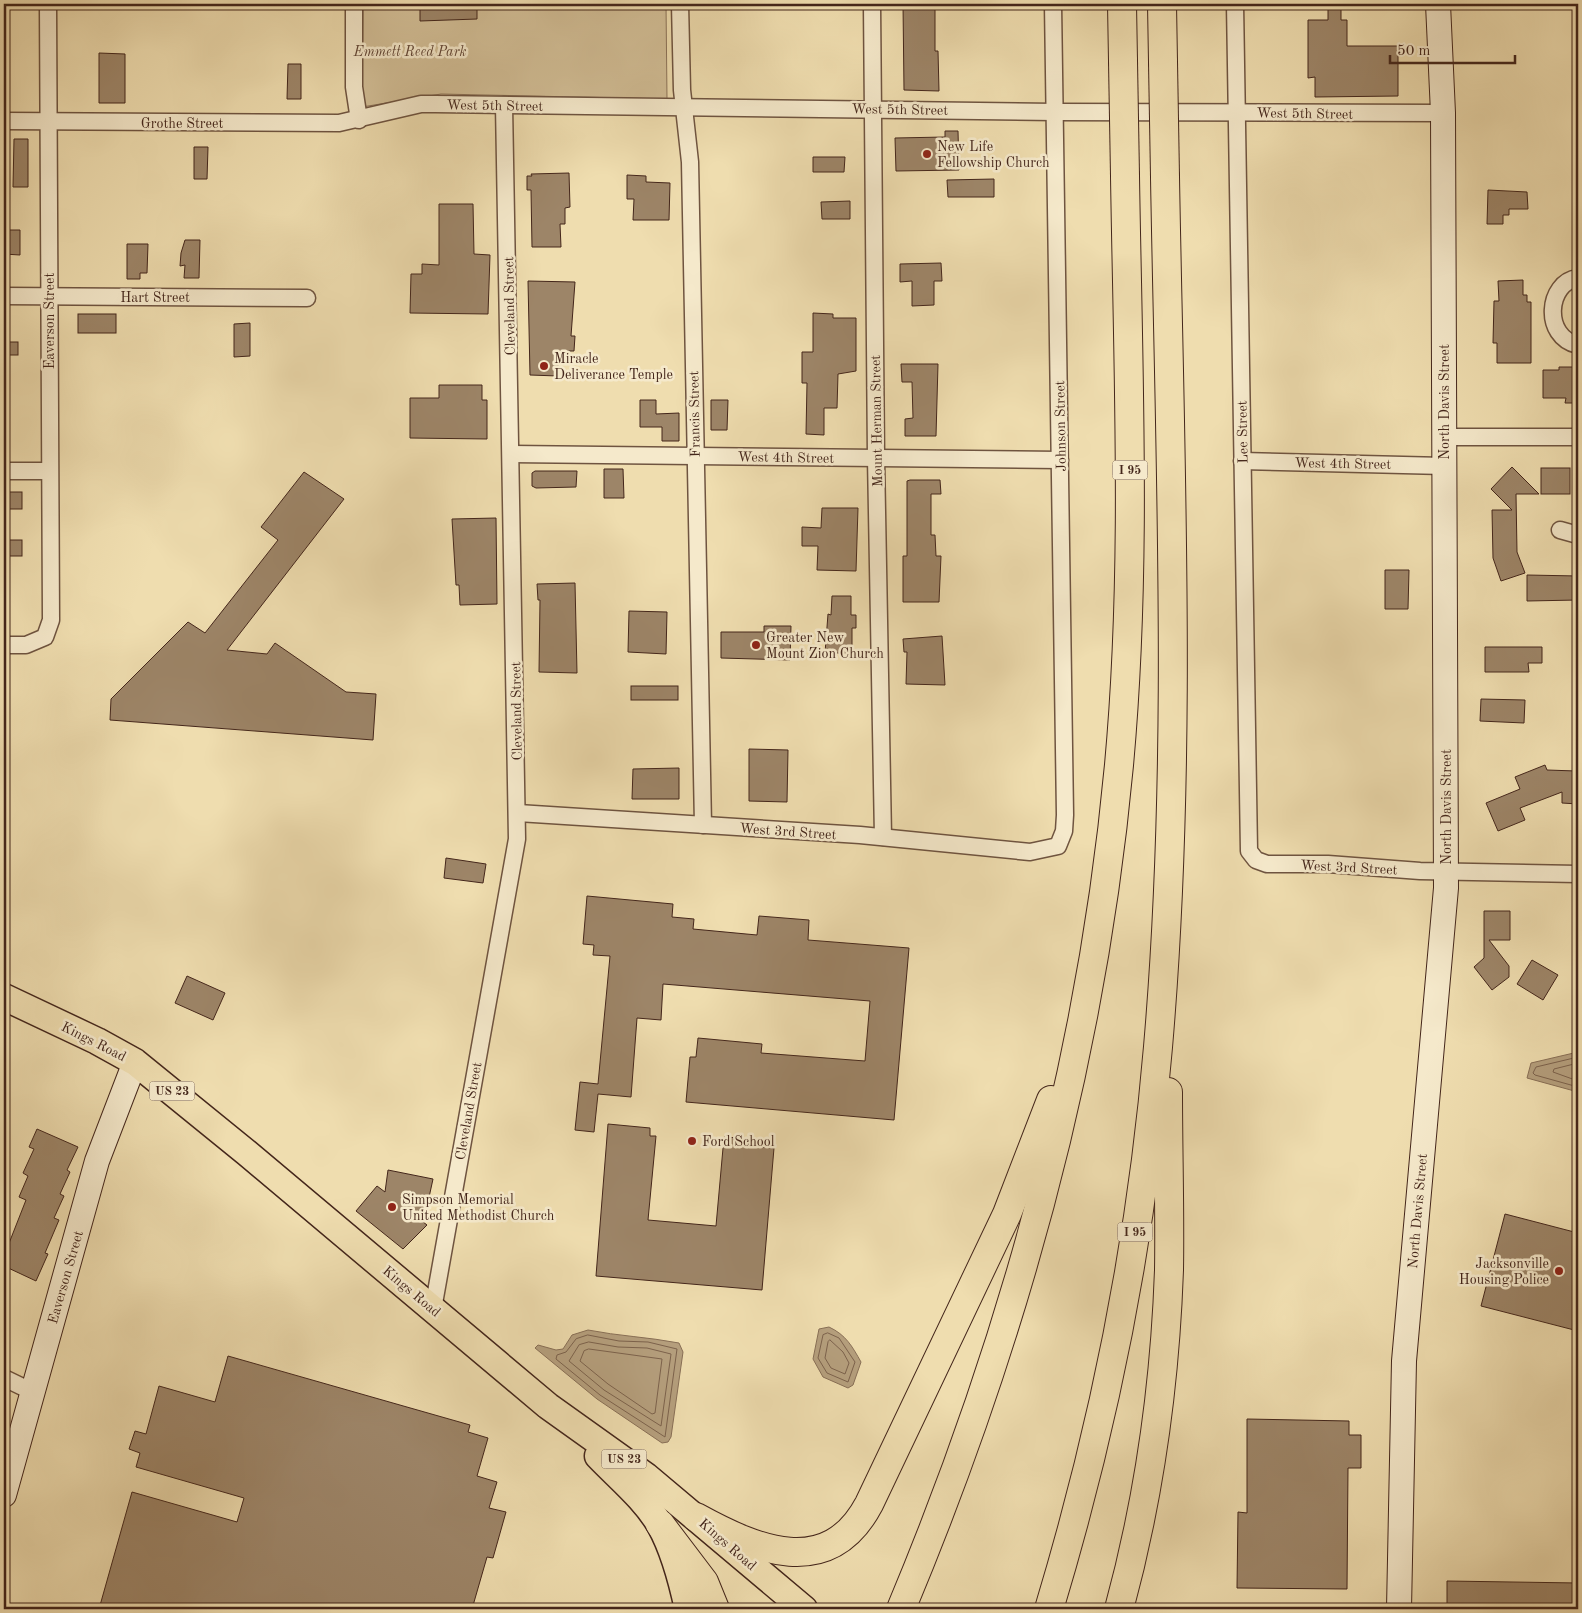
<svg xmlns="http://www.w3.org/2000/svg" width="1582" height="1613" font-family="'Old Standard TT',serif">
  <rect width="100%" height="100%" fill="#efddaf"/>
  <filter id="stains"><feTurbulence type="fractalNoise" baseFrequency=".004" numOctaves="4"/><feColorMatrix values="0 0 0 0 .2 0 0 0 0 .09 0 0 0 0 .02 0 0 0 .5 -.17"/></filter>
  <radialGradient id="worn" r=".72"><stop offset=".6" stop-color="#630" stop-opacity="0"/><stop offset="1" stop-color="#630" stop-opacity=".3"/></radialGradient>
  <path fill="#d2be96" stroke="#8b7258" d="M363 4H666L667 99 441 94 362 107Z"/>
  <g fill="#b59f7d" stroke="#886f56">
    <path d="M1578 1052V1092L1527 1078 1531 1063Z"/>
    <path d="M829 1327C846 1335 852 1346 861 1362L853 1385 848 1388 823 1377 813 1359 819 1329Z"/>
    <path d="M588 1330C618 1336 648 1337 679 1343L683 1352 671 1437 668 1442 662 1443 597 1399 535 1348 538 1345 556 1350 563 1349 572 1335Z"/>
  </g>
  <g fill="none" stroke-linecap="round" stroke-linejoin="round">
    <g stroke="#7c624c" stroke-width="1">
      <path d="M1578 1057 1536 1067 1533 1073 1535 1075 1578 1087"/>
      <path d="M1578 1063 1554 1069 1553 1072 1578 1081"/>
      <path d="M828 1333 839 1338 855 1362 848 1382 827 1373 818 1358 823 1335Z"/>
      <path d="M588 1335 619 1341 648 1342 677 1349 665 1437 600 1395 556 1359 557 1355 566 1352 576 1339Z"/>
      <path d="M830 1340 843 1352 849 1363 845 1374 831 1368 825 1358 828 1342Z"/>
      <path d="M589 1342 618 1347 647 1348 671 1354 661 1426 604 1390 569 1361 579 1345Z"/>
      <path d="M589 1349 662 1359 655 1413 652 1414 608 1384 580 1361 584 1351Z"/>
    </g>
  </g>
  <g fill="#9d8568" stroke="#44261b">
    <path d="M420 4H477V19L420 21Z"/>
    <path d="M903 4H935V51H938L939 91 904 90Z"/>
    <path d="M1328 9H1341V20H1347V46H1398V96L1315 97V77L1308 78V20H1328Z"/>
    <path d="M99 53 125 54V103H99Z"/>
    <path d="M288 64H301V99H287Z"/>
    <path d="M945 131H958L959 170 896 171 895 138 945 137Z"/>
    <path d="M14 139H28V187H13Z"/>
    <path d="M194 147H208L207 179H194Z"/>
    <path d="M813 157H845L844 172H813Z"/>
    <path d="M569 173 570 207 565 208V224H560L561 247H532L531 190H527V176H532L531 174Z"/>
    <path d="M627 175 646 176V182L670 183 669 220H633L634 199H627Z"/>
    <path d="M994 179V197H948L947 180Z"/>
    <path d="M1488 190 1527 192 1528 209H1509V215H1503V224H1487Z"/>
    <path d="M850 201V219H822L821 202Z"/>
    <path d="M439 204H473L474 254 490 255 488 314 410 313 411 274H422V264L439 265Z"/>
    <path d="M4 230H20V255L4 254Z"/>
    <path d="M185 240H200L199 278H184L185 265 180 266 181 253Z"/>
    <path d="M127 244H148L147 273H140V279H127Z"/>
    <path d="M941 263 942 281H934V305L912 306V281L900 282V264Z"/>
    <path d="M1523 280V295H1527V302H1531V363H1497V343H1493L1494 301H1499L1498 281Z"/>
    <path d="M528 281 575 282 571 336H575L574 351H558V376L530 375Z"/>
    <path d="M813 313 833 314V318H856V371L838 374 837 408H824V435L806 434 807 383H802V352H813Z"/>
    <rect x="78" y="314" width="38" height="19"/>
    <path d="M250 323V356L234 357V324Z"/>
    <rect x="4" y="342" width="14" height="13"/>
    <path d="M901 364H938L936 436H905V419L913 418 912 382H902Z"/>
    <path d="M1559 367H1578V403H1565L1566 398H1543V370H1559Z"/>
    <path d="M439 385H482V400H487V439L410 438V398H439Z"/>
    <path d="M640 400H656V414L679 413V441H662V427H640Z"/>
    <path d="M711 400H728L727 430H711Z"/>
    <path d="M1512 467 1539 494H1516L1517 552 1525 573 1501 581 1493 558 1492 510H1512L1491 489Z"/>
    <rect x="1541" y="468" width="29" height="26"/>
    <path d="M604 469H623L624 498H604Z"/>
    <path d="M535 471H577L576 487 536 488 532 486V473Z"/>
    <path d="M304 472 344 499 227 650 267 654 275 643 346 692 376 694 373 740 110 720 111 699 188 622 205 633 278 540 261 527Z"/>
    <path d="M910 480H940L941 494H931V535H935L936 556H941L939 602H903V556H907V481Z"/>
    <rect x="4" y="492" width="18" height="17"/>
    <path d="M822 508H858L856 571 817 570 818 546H802V527L821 528Z"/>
    <path d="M496 518 497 604 460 605 459 585H456L452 519Z"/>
    <rect x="4" y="540" width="18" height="16"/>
    <path d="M1385 570H1409L1408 609H1385Z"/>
    <path d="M1527 575 1578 576V600L1527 601Z"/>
    <path d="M575 583 577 673 539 672 540 600H538L537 584Z"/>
    <path d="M832 596H851V615H856V628H852V653H825L828 614 831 615Z"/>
    <path d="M629 611 667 612 666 654 628 652Z"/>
    <path d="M764 626H791L790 660 721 658V632H764Z"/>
    <path d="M942 636 945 685 906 684 907 652H904L903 639Z"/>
    <path d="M1485 647H1542V663H1528L1529 672H1485Z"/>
    <rect x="631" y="686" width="47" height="14"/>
    <path d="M1481 699 1525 700 1524 723 1480 721Z"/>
    <path d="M749 749 788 750 787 802 749 801Z"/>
    <path d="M1545 765 1547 770 1576 771 1578 804 1562 803V792L1520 808 1525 820 1498 831 1486 803 1520 789 1515 777Z"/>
    <path d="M679 768V799H632L633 769Z"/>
    <path d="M446 858 486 864 483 883 444 878Z"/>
    <path d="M587 896 673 904 672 917 694 919 693 929 757 935 759 916 809 920 808 940 909 948 894 1120 686 1102 690 1057H696L698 1038 762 1044 761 1053 865 1061 870 1001 663 984 661 1020 637 1018 631 1097 598 1094 594 1132 575 1130 580 1082 598 1084 610 956 593 955 594 945 583 944Z"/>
    <path d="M1484 911H1510V940H1489L1509 966V977L1492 990 1474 967 1484 958Z"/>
    <path d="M1532 960 1558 975 1543 1000 1517 984Z"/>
    <path d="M187 976 225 993 213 1020 175 1003Z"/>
    <path d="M608 1124 650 1128V1136H656L648 1220 716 1226 724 1137 757 1139V1147L774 1148 762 1290 596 1276Z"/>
    <path d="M37 1129 78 1147 67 1170 70 1172 60 1194 64 1196 54 1218 59 1220 45 1253 48 1254 36 1281 4 1266V1256L26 1200 19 1197 28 1176 23 1173 34 1149 29 1147Z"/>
    <path d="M388 1170 433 1179 428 1202 418 1218 427 1225 403 1249 356 1211 377 1186 385 1192Z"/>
    <path d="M1505 1214 1578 1233V1331L1481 1306Z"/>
    <path d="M228 1356 470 1425 468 1432 488 1438 477 1476 497 1482 489 1508 506 1512 493 1558 487 1557 472 1609H99L132 1492 237 1522 244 1498 136 1467 140 1453 129 1449 135 1431 146 1434 159 1386 215 1402Z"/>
    <path d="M1247 1419 1349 1421V1435H1361V1468H1348L1347 1589 1237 1588 1238 1512 1247 1513Z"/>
    <path d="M1447 1581 1578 1583V1609H1447Z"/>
  </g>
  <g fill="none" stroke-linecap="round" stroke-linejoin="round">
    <g stroke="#6f5440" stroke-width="19">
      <g id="street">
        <path d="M354 4V87L359 120"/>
        <path d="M680 4 682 90 690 162 703 825"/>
        <path d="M872 4 876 458 883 837"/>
        <path d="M1235 4 1249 851 1256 860 1267 864H1328L1420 871 1578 874"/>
        <path d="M4 121 339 123 421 104H435L1055 112 1443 113"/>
        <path d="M1578 278C1547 282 1542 337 1578 345"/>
        <path d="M4 296 307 298"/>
        <path d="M1444 437H1578"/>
        <path d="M511 454 1060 460"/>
        <path d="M1242 461 1444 466"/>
        <path d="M4 471H48"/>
        <path d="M1560 530 1578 535"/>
        <path d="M4 645H26L45 637 51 620 48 4"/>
        <path d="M518 813 860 835 1030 852 1058 846 1064 831 1065 815 1053 4"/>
        <path d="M433 1309 517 839 504 105"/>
        <path d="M4 1378 33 1392"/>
      </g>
    </g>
    <g stroke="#44261b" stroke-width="26">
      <g id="secondary">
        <path d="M4 1495 97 1161 135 1062"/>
        <path d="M1399 1609 1404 1361 1446 888 1443 113 1438 4"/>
      </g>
    </g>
    <g stroke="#44261b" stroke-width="29">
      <g id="primary">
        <path d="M4 997 97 1041 135 1062 247 1153 548 1406 646 1476 804 1609"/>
        <path d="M598 1456C619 1478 645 1499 660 1525 674 1550 682 1581 688 1609"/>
      </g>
    </g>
    <g stroke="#44261b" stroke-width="30">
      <g id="highway">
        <path d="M1122 4 1123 61"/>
        <path d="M1162 4 1163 62"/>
        <path d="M696 1517C756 1550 828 1581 869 1504L1007 1214 1051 1100"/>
        <path d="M660 1524 704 1582 715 1609"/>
        <path d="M901 1609C1014 1339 1092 1057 1119 765 1137 569 1128 372 1125 176"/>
        <path d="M1049 1609C1104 1427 1142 1237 1158 1047 1183 758 1170 467 1165 177"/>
        <path d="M1119 1609C1149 1499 1165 1384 1169 1270 1170 1210 1168 1151 1168 1092"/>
      </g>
    </g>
    <use href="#street" stroke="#f5e9cb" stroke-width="16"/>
    <use href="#secondary" stroke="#f5e9cb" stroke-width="24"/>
    <use href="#primary" stroke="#efddaf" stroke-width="26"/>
    <use href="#highway" stroke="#efddaf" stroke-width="28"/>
    <g stroke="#44261b" stroke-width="30" stroke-linecap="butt">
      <g id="highway-bridge">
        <path d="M1123 61 1125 176"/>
        <path d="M1163 62 1165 177"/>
      </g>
    </g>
    <use href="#highway-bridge" stroke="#efddaf" stroke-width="28"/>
  </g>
  <g fill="#8f2418" stroke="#f5e9cb" stroke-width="2">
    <circle cx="927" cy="154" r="5"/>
    <circle cx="544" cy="366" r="5"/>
    <circle cx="756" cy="645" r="5"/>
    <circle cx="692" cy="1141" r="5"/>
    <circle cx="392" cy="1207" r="5"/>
    <circle cx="1559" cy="1271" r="5"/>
  </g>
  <g text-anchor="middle" stroke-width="5" stroke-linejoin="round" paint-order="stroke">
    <g fill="#f5e9cb" stroke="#796050" stroke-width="1">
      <rect x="1112.5" y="460.5" width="35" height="19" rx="4"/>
      <rect x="149.5" y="1081.5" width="45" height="19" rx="4"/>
      <rect x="1117.5" y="1222.5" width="35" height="19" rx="4"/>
      <rect x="601.5" y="1449.5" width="45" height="19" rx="4"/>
    </g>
    <g font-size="12" font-weight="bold" fill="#44261b">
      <text x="1130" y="474">I 95</text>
      <text x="172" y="1095">US 23</text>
      <text x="1135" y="1236">I 95</text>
      <text x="624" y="1463">US 23</text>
    </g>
    <g font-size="14" font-style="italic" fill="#604434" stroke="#f5e9cb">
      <text x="410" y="56">Emmett Reed Park</text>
    </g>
    <g font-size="14" fill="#44261b" stroke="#f5e9cb">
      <text transform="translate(495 105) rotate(1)" y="5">West 5th Street</text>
      <text transform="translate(900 109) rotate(1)" y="5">West 5th Street</text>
      <text transform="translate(1305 113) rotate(1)" y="5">West 5th Street</text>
      <text x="182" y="128">Grothe Street</text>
      <text x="155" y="302">Hart Street</text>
      <text transform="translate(509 306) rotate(-91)" y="5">Cleveland Street</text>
      <text transform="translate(49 321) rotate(-90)" y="5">Eaverson Street</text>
      <text transform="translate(1444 402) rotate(-90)" y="5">North Davis Street</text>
      <text transform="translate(694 414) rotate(-91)" y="5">Francis Street</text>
      <text transform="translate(876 421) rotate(-91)" y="5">Mount Herman Street</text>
      <text transform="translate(1060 426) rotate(-91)" y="5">Johnson Street</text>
      <text transform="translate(1242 432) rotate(-91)" y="5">Lee Street</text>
      <text transform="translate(786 457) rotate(1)" y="5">West 4th Street</text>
      <text transform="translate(1343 463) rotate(1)" y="5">West 4th Street</text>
      <text transform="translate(516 711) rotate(-91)" y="5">Cleveland Street</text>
      <text transform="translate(1446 807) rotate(-90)" y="5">North Davis Street</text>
      <text transform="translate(788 831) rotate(4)" y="5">West 3rd Street</text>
      <text transform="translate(1349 867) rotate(3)" y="5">West 3rd Street</text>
      <text transform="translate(94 1041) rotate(27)" y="5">Kings Road</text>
      <text transform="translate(468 1111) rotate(-80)" y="5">Cleveland Street</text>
      <text transform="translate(1417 1211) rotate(-85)" y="5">North Davis Street</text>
      <text transform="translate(65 1277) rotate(-74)" y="5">Eaverson Street</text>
      <text transform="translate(412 1291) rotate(40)" y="5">Kings Road</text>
      <text transform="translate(728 1544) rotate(41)" y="5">Kings Road</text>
    </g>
    <g font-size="14" fill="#44261b" stroke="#f5e9cb" text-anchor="start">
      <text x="937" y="151">New Life<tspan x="937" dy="16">Fellowship Church</tspan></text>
      <text x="554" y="363">Miracle<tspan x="554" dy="16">Deliverance Temple</tspan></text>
      <text x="766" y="642">Greater New<tspan x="766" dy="16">Mount Zion Church</tspan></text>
      <text x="702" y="1146">Ford School</text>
      <text x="402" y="1204">Simpson Memorial<tspan x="402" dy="16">United Methodist Church</tspan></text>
      <text x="1549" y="1268" text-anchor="end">Jacksonville<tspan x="1549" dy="16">Housing Police</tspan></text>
    </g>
  </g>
  <rect width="1582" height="1613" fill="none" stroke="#efddaf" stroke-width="20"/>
  <rect x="5" y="5" width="1572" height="1603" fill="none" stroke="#44261b" stroke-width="2.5"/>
  <rect x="10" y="10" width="1562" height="1593" fill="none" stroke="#44261b"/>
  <path d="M1390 55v8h125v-8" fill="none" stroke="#44261b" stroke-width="2.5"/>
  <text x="1397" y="55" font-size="15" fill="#44261b" stroke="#f5e9cb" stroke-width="4" paint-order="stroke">50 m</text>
  <rect width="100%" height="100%" filter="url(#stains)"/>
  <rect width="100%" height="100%" fill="url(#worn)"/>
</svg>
